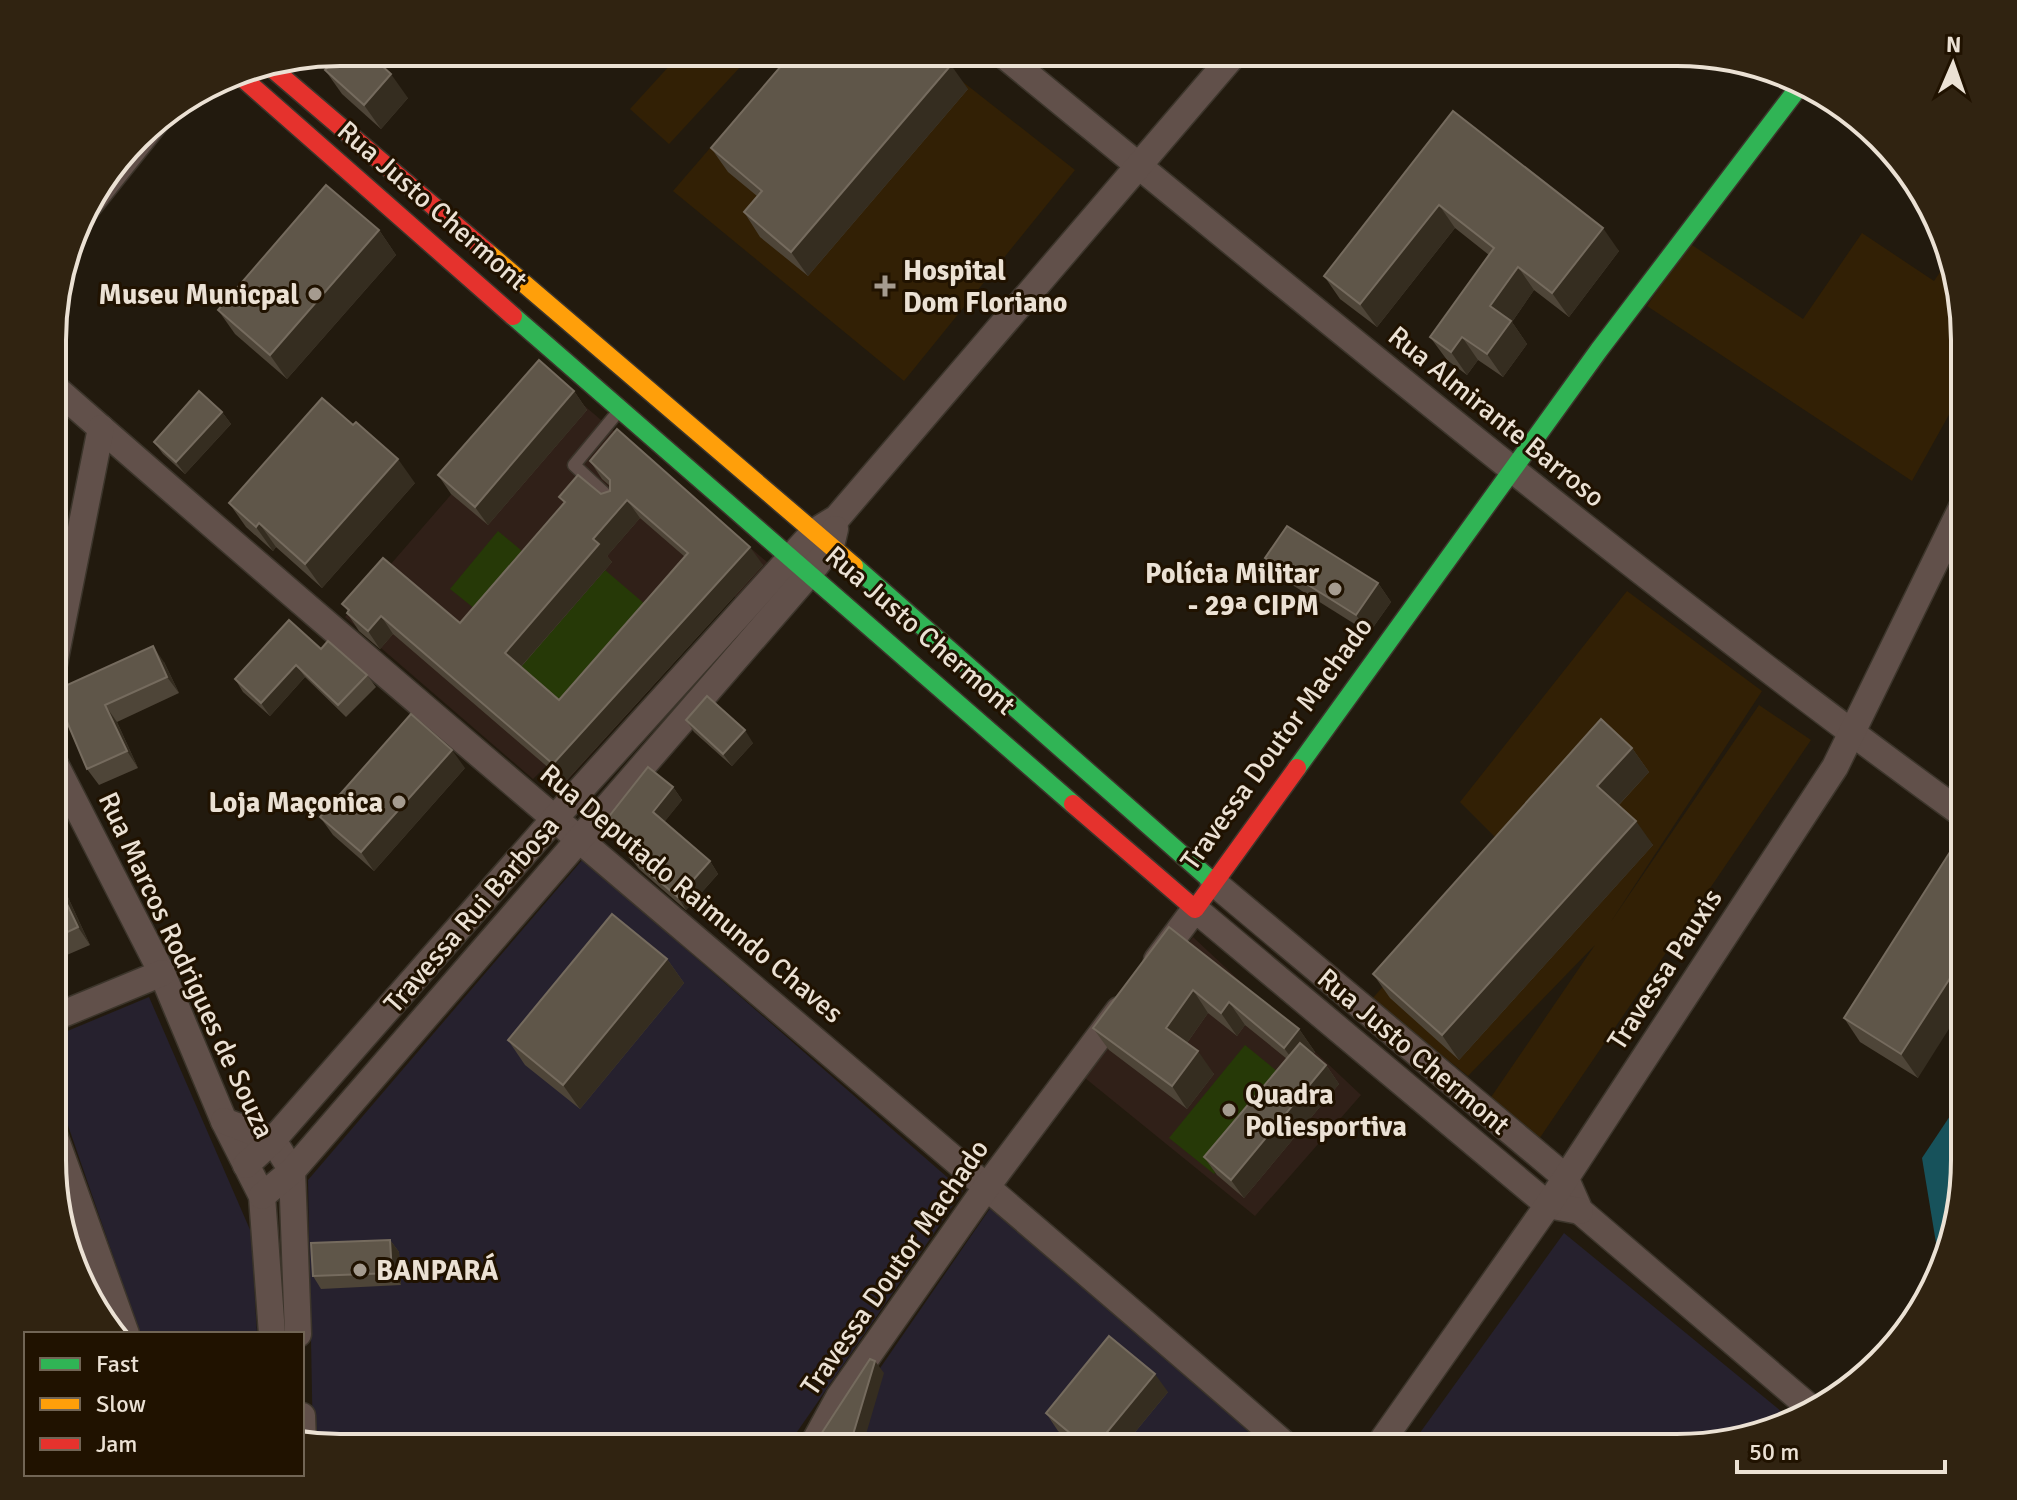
<svg xmlns="http://www.w3.org/2000/svg" width="2017" height="1500" font-family="Signika,sans-serif">
  <rect width="100%" height="100%" fill="#221a0e"/>
  <g fill="#26212e">
    <path d="M583 859 963 1191 786 1448 313 1446 308 1180Z"/>
    <path d="M149 997 251 1232 257 1334H140L53 1082V1037Z"/>
    <path d="M991 1207 1270 1448H825Z"/>
    <path d="M1564 1233 1793 1421 1677 1448H1409Z"/>
  </g>
  <g fill="#322005">
    <path d="M682 52H754L669 144 630 109Z"/>
    <path d="M793 52H925L1075 170 904 381 673 191Z"/>
    <path d="M1862 233 1934 281 1947 262 1965 339V386L1912 481 1647 306 1689 243 1803 319Z"/>
    <path d="M1627 591 1762 691 1610 923 1759 705 1811 740 1537 1142 1485 1106 1595 945 1468 1076 1372 999 1505 847 1460 802Z"/>
  </g>
  <g fill="#302018">
    <path d="M552 378 774 568 742 604 734 596 566 782 546 766 533 779 345 617Z"/>
    <path d="M1193 937 1361 1095 1255 1216 1085 1078Z"/>
  </g>
  <g fill="#263907">
    <path d="M498 531 528 556 480 613 450 589Z"/>
    <path d="M605 570 660 617 572 718 517 671Z"/>
    <path d="M1245 1045 1289 1081 1214 1174 1169 1138Z"/>
  </g>
  <path fill="#17525b" d="M1964 1095V1180L1941 1273 1922 1158Z"/>
  <g fill="none" stroke-linecap="round" stroke-linejoin="round">
    <g stroke="#3c352b" stroke-width="15">
      <path id="lane" d="M616 504 574 465 617 413"/>
    </g>
    <g stroke="#3c352b" stroke-width="29">
      <g id="street">
        <path d="M1000 52C1317 312 1633 575 1965 816"/>
        <path d="M86 209 158 119"/>
        <path d="M54 387C462 745 880 1091 1289 1448"/>
        <path d="M54 664 101 428"/>
        <path d="M54 762 162 973 224 1121 262 1196 272 1334"/>
        <path d="M1213 882 1565 1177 1580 1211 1814 1411"/>
        <path d="M1157 960 1195 909 1548 1205 1580 1211"/>
        <path d="M53 1018 162 973"/>
        <path d="M224 1121 273 1140 292 1171 298 1334"/>
        <path d="M53 1132 126 1334"/>
        <path d="M246 1165 273 1140 555 818 814 532 837 518 1236 52"/>
        <path d="M262 1196 292 1171 809 574 831 546 835 529"/>
        <path d="M302 1416 303 1443"/>
        <path d="M811 1448 839 1397 988 1185 1119 1010"/>
        <path d="M1377 1448 1548 1205 1835 767 1965 501"/>
      </g>
    </g>
    <g stroke="#3c352b" stroke-width="21">
      <g id="fast">
        <path d="M513 316 1073 804"/>
        <path d="M854 566 1213 882"/>
        <path d="M1297 768 1599 350 1802 83"/>
      </g>
    </g>
    <g stroke="#3c352b" stroke-width="21">
      <path id="slow" d="M486 251 854 566"/>
    </g>
    <g stroke="#3c352b" stroke-width="21">
      <g id="jam">
        <path d="M267 64 486 251"/>
        <path d="M237 73 513 316"/>
        <path d="M1073 804 1195 909 1297 768"/>
      </g>
    </g>
    <use href="#lane" stroke="#61504a" stroke-width="12"/>
    <use href="#street" stroke="#61504a" stroke-width="26"/>
    <use href="#fast" stroke="#30b455" stroke-width="18"/>
    <use href="#slow" stroke="#ff9f0a" stroke-width="18"/>
    <use href="#jam" stroke="#e5322d" stroke-width="18"/>
  </g>
  <g fill="#4e4538" fill-rule="evenodd">
    <path d="M325 70 408 98 381 129 342 94Z"/>
    <path d="M968 89 808 276 760 237 744 212 757 196 728 172 711 148Z"/>
    <path d="M1453 111 1619 251 1569 317 1534 290 1512 322 1527 344 1503 377 1478 360 1467 375 1447 360 1430 337 1489 255 1455 228 1377 327 1340 299 1324 276Z"/>
    <path d="M379 230 396 255 287 379 235 334 218 310Z"/>
    <path d="M574 391 587 410 488 525 451 494 438 475Z"/>
    <path d="M222 412 231 424 185 474 163 454 154 442Z"/>
    <path d="M590 461 763 565 565 782 393 634 380 649 359 631 347 613 348 611 342 604 460 623 564 503 559 497 601 494 610 491V486L602 479ZM640 518 685 557 559 700 521 667 612 562 607 556Z"/>
    <path d="M415 483 322 588 276 547 273 551 246 527 229 503Z"/>
    <path d="M1265 558 1378 583 1391 602 1369 633 1278 576Z"/>
    <path d="M321 649 367 675 376 687 346 717 305 677 270 716 243 692 235 679Z"/>
    <path d="M164 662 179 693 117 722 138 768 99 785 87 769 54 694Z"/>
    <path d="M686 720 753 743 732 766 694 732Z"/>
    <path d="M1632 748 1649 772 1619 805 1653 845 1459 1060 1390 998 1373 974Z"/>
    <path d="M465 768 374 871 333 835 320 817Z"/>
    <path d="M673 787 682 800 664 822 710 861 718 874 686 910 639 869 630 857 633 854 611 837 603 824Z"/>
    <path d="M1965 861 1918 1078 1860 1042 1844 1018Z"/>
    <path d="M53 875 66 893 90 945 53 961Z"/>
    <path d="M1169 927 1299 1029 1315 1052 1313 1054 1326 1065 1339 1084 1244 1198 1217 1175 1204 1157 1287 1059 1245 1025 1237 1036 1208 1013 1187 1043 1214 1074 1187 1109 1109 1050 1093 1028Z"/>
    <path d="M667 959 684 983 580 1109 525 1065 508 1040Z"/>
    <path d="M390 1240 399 1252 401 1285 321 1289 313 1276Z"/>
    <path d="M1168 1392 1122 1448H1078L1058 1431 1046 1413Z"/>
  </g>
  <g fill="#352d20">
    <path d="M951 65 968 89 808 276 791 252Z"/>
    <path d="M391 74 408 98 381 129 364 105Z"/>
    <path d="M1439 205 1455 228 1377 327 1360 304Z"/>
    <path d="M1603 228 1619 251 1569 317 1552 293Z"/>
    <path d="M379 230 396 255 287 379 270 355Z"/>
    <path d="M1518 267 1534 290 1512 322 1527 344 1503 377 1487 354 1490 306Z"/>
    <path d="M1462 337 1478 360 1467 375 1451 352Z"/>
    <path d="M574 391 587 410 488 525 475 507Z"/>
    <path d="M222 412 231 424 185 474 176 462Z"/>
    <path d="M398 459 415 483 322 588 305 564Z"/>
    <path d="M627 500 640 518 607 556 612 562 517 671 505 653 593 539Z"/>
    <path d="M259 523 276 547 273 551 256 527Z"/>
    <path d="M750 547 763 565 565 782 553 764Z"/>
    <path d="M1378 583 1391 602 1369 633 1356 615Z"/>
    <path d="M381 616 393 634 380 649 368 631Z"/>
    <path d="M153 646 164 662 179 693 167 677Z"/>
    <path d="M296 665 305 677 270 716 261 703Z"/>
    <path d="M105 705 117 722 138 768 127 751Z"/>
    <path d="M745 730 753 743 732 766 723 754Z"/>
    <path d="M1632 748 1649 772 1614 810 1597 786Z"/>
    <path d="M452 750 465 768 374 871 361 852Z"/>
    <path d="M673 787 682 800 662 825 653 812Z"/>
    <path d="M1636 821 1653 845 1459 1060 1442 1035Z"/>
    <path d="M710 861 718 874 686 910 678 897Z"/>
    <path d="M54 875 66 893 90 945 78 927Z"/>
    <path d="M1965 955 1964 1005 1918 1078 1901 1054Z"/>
    <path d="M667 959 684 983 580 1109 563 1085Z"/>
    <path d="M1193 990 1208 1013 1182 1050 1166 1028Z"/>
    <path d="M1229 1002 1245 1025 1237 1036 1221 1013Z"/>
    <path d="M1299 1029 1315 1052 1300 1070 1284 1048Z"/>
    <path d="M1198 1051 1214 1074 1187 1109 1172 1086Z"/>
    <path d="M1326 1065 1339 1084 1244 1198 1231 1180Z"/>
    <path d="M390 1240 399 1252 401 1285 392 1273Z"/>
    <path d="M875 1361 884 1373 862 1448H849Z"/>
    <path d="M1155 1374 1168 1392 1122 1448H1094Z"/>
  </g>
  <g fill="#5f5649" stroke="#756b5e" stroke-width="2" fill-rule="evenodd">
    <path d="M342 52H367L391 74 364 105 325 70Z"/>
    <path d="M793 52H936L951 65 791 252 744 212 762 191 711 148Z"/>
    <path d="M1453 111 1603 228 1552 293 1518 267 1490 306 1511 321 1487 354 1462 337 1451 352 1430 337 1494 248 1439 205 1360 304 1324 276Z"/>
    <path d="M326 185 379 230 270 355 218 310Z"/>
    <path d="M539 360 574 391 475 507 438 475Z"/>
    <path d="M199 391 222 412 176 462 154 442Z"/>
    <path d="M322 398 353 425 356 422 398 459 305 564 259 523 256 527 229 503Z"/>
    <path d="M617 429 750 547 553 764 381 616 368 631 347 613 349 610 342 604 383 558 460 623 565 502 559 497 578 475 601 494 610 491V480L590 461ZM627 500 688 553 559 700 505 653 599 544 593 539Z"/>
    <path d="M1287 526 1378 583 1356 615 1265 558Z"/>
    <path d="M289 620 321 649 328 641 367 675 338 705 296 665 261 703 235 679Z"/>
    <path d="M153 646 167 677 105 705 127 751 87 769 54 691Z"/>
    <path d="M707 696 745 730 723 754 686 720Z"/>
    <path d="M411 714 452 750 361 852 320 817Z"/>
    <path d="M1601 719 1632 748 1597 786 1636 821 1442 1035 1373 974Z"/>
    <path d="M648 767 673 787 653 812 710 861 678 897 630 857 636 850 603 824Z"/>
    <path d="M1950 852 1965 861V955L1901 1054 1844 1018Z"/>
    <path d="M53 875 78 927 53 939Z"/>
    <path d="M612 914 667 959 563 1085 508 1040Z"/>
    <path d="M1169 927 1299 1029 1284 1048 1229 1002 1221 1013 1193 990 1166 1028 1198 1051 1172 1086 1093 1028Z"/>
    <path d="M1300 1043 1326 1065 1231 1180 1204 1157Z"/>
    <path d="M390 1240 392 1273 313 1276 311 1243Z"/>
    <path d="M1109 1336 1155 1374 1094 1448H1088L1046 1413Z"/>
    <path d="M870 1359 875 1361 849 1448H812Z"/>
  </g>
  <g fill="#a59b8f" stroke="#201200" stroke-width="3">
    <path d="M881 274h8v8h8v8h-8v8h-8v-8h-8v-8h8z"/>
    <circle cx="315" cy="294" r="8"/>
    <circle cx="1335" cy="589" r="8"/>
    <circle cx="399" cy="802" r="8"/>
    <circle cx="1229" cy="1110" r="8"/>
    <circle cx="360" cy="1270" r="8"/>
  </g>
  <g text-anchor="middle" stroke-width="6" stroke-linejoin="round" paint-order="stroke">
    <g font-size="28" fill="#ebe1d4" stroke="#201200">
      <text transform="translate(433 205) rotate(41)" y="10">Rua Justo Chermont</text>
      <text transform="translate(1497 416) rotate(39)" y="10">Rua Almirante Barroso</text>
      <text transform="translate(921 630) rotate(41)" y="10">Rua Justo Chermont</text>
      <text transform="translate(1276 743) rotate(-54)" y="10">Travessa Doutor Machado</text>
      <text transform="translate(692 893) rotate(40)" y="10">Rua Deputado Raimundo Chaves</text>
      <text transform="translate(471 914) rotate(-49)" y="10">Travessa Rui Barbosa</text>
      <text transform="translate(187 965) rotate(65)" y="10">Rua Marcos Rodrigues de Souza</text>
      <text transform="translate(1664 969) rotate(-57)" y="10">Travessa Pauxis</text>
      <text transform="translate(1414 1051) rotate(40)" y="10">Rua Justo Chermont</text>
      <text transform="translate(894 1267) rotate(-55)" y="10">Travessa Doutor Machado</text>
    </g>
    <g font-size="28" font-weight="bold" fill="#ebe1d4" stroke="#201200" text-anchor="start">
      <text x="903" y="280">Hospital<tspan x="903" dy="32">Dom Floriano</tspan></text>
      <text x="299" y="304" text-anchor="end">Museu Municpal</text>
      <text x="1319" y="583" text-anchor="end">Polícia Militar<tspan x="1319" dy="32">- 29ª CIPM</tspan></text>
      <text x="383" y="812" text-anchor="end">Loja Maçonica</text>
      <text x="1245" y="1104">Quadra<tspan x="1245" dy="32">Poliesportiva</tspan></text>
      <text x="376" y="1280">BANPARÁ</text>
    </g>
  </g>
  <path d="M0 0H2017V1500H0ZM340 66H1677A274 274 0 0 1 1951 340V1160A274 274 0 0 1 1677 1434H340A274 274 0 0 1 66 1160V340A274 274 0 0 1 340 66Z" fill="#302311" fill-rule="evenodd"/>
  <path fill="none" stroke="#ebe1d4" stroke-width="4" d="M340 66H1677A274 274 0 0 1 1951 340V1160A274 274 0 0 1 1677 1434H340A274 274 0 0 1 66 1160V340A274 274 0 0 1 340 66Z"/>
  <rect x="24" y="1332" width="280" height="144" fill="#201200" stroke="#716555" stroke-width="2"/>
  <rect x="40" y="1358" width="40" height="12" fill="#30b455" stroke="#716555" stroke-width="2"/>
  <text x="96" y="1372" font-size="24" fill="#ebe1d4">Fast</text>
  <rect x="40" y="1398" width="40" height="12" fill="#ff9f0a" stroke="#716555" stroke-width="2"/>
  <text x="96" y="1412" font-size="24" fill="#ebe1d4">Slow</text>
  <rect x="40" y="1438" width="40" height="12" fill="#e5322d" stroke="#716555" stroke-width="2"/>
  <text x="96" y="1452" font-size="24" fill="#ebe1d4">Jam</text>
  <g transform="translate(1953 64) rotate(2)" stroke="#201200" stroke-width="6" paint-order="stroke">
  <path d="M0-6L14 30L0 20L-14 30Z" fill="#ebe1d4"/>
  <text y="-12" font-size="22" font-weight="bold" text-anchor="middle" fill="#ebe1d4">N</text>
  </g>
  <path d="M1737 1460v12h208v-12" fill="none" stroke="#ebe1d4" stroke-width="4"/>
  <text x="1749" y="1460" font-size="24" fill="#ebe1d4" stroke="#201200" stroke-width="6" paint-order="stroke">50 m</text>
</svg>
